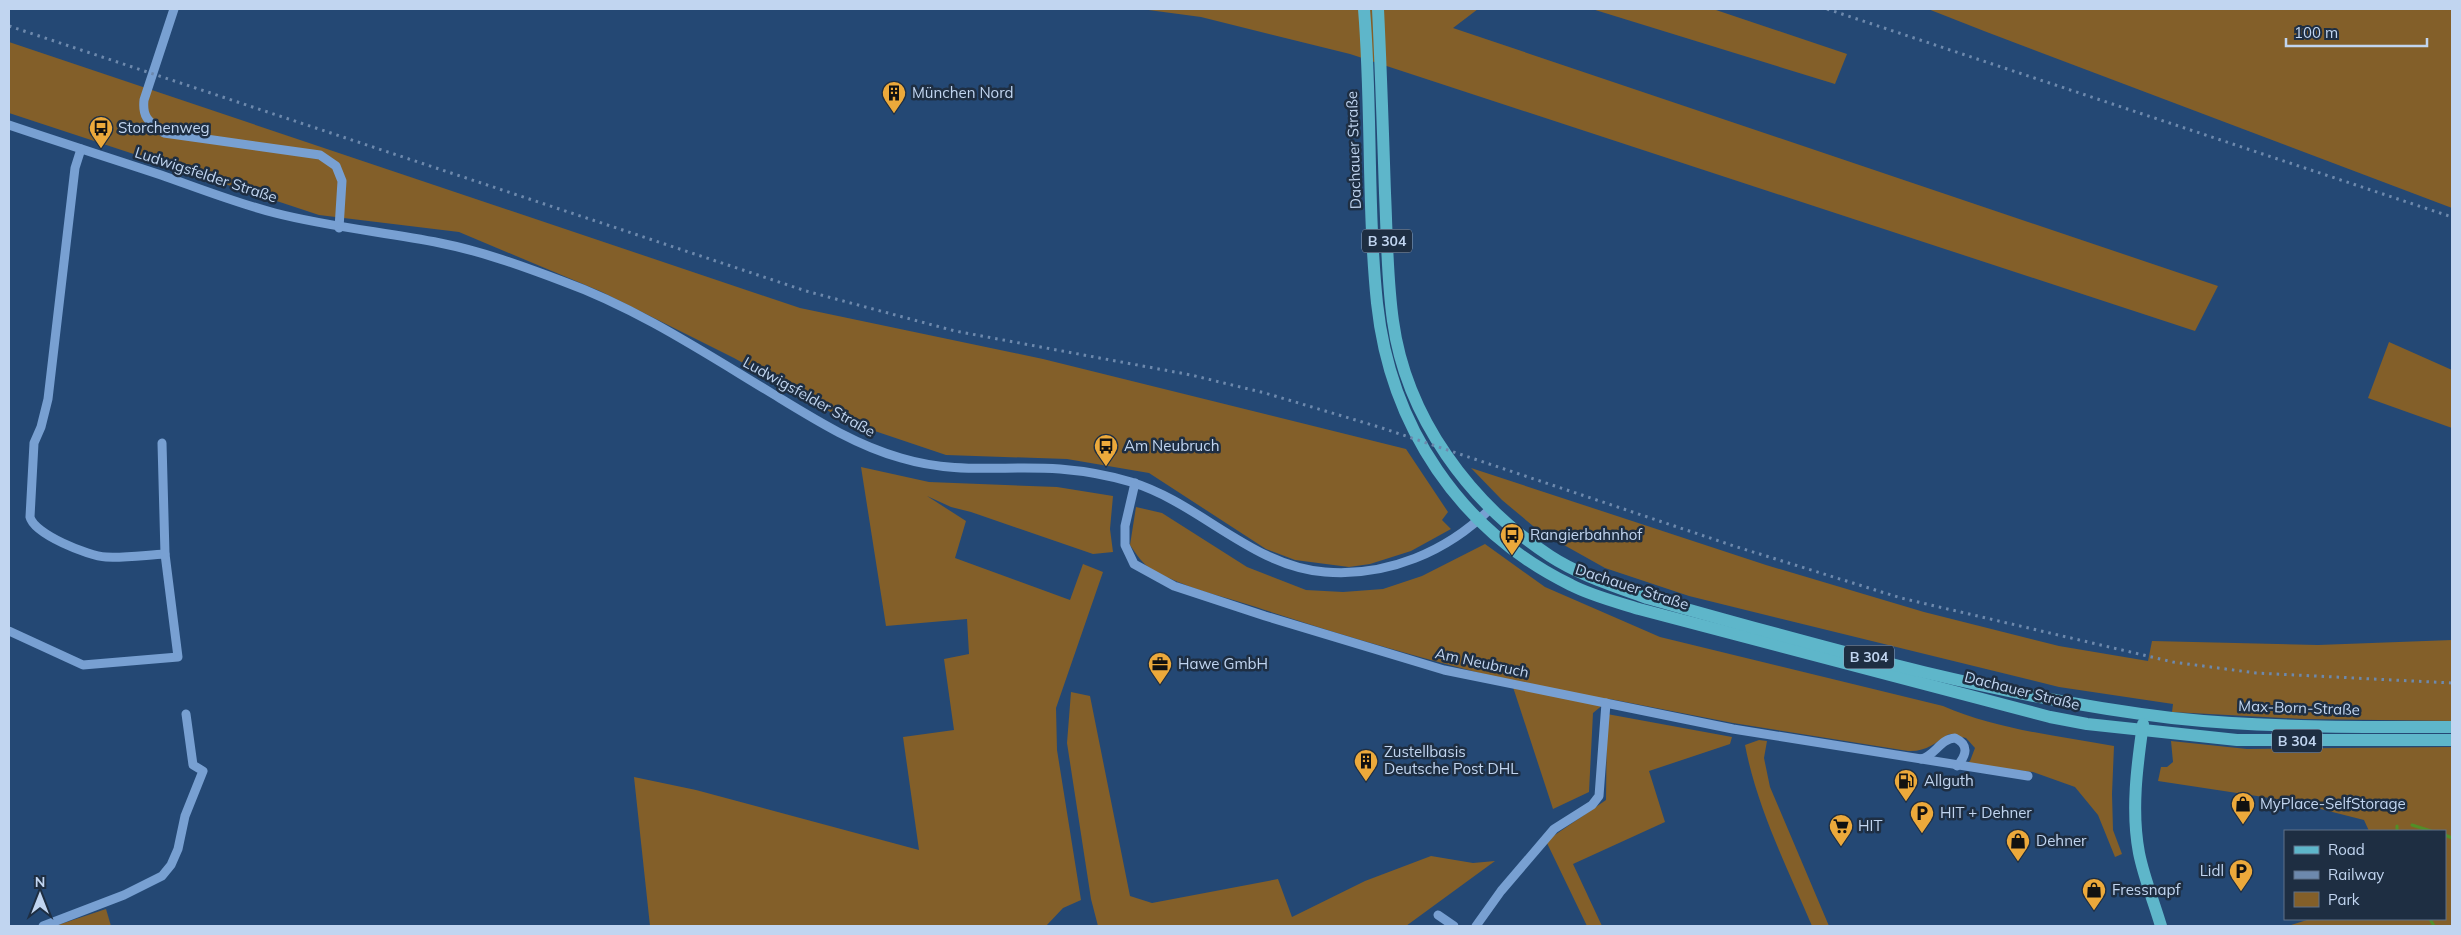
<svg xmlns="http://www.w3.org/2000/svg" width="2461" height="935" font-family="Mulish,sans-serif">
  <rect width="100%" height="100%" fill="#244874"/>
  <g fill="#835f29">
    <path d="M1141 9H1478L1453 28 2218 286 2195 331 1350 54 1201 17Z"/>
    <path d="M1592 9H1713L1847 54 1835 84Z"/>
    <path d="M1928 9H2452V208L1984 31Z"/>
    <path d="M9 42 800 308 1043 359 1406 449 1448 512 1442 520 1451 529 1411 551 1370 564 1349 567 1295 560 1266 549 1149 473 1067 459 946 455 848 422 734 358 602 292 459 232 319 215 9 113Z"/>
    <path d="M2389 342 2452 370V428L2368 398Z"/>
    <path d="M861 467 929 482 1057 487 1113 496 1110 529 1113 552 1093 554 971 512 951 507 927 496 966 521 955 558 1070 600 1083 564 1103 572 1056 708 1057 750 1081 900 1063 908 1046 926H650L634 777 696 790 919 850 903 737 954 730 944 659 969 654 967 619 886 626Z"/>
    <path d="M1471 468 1766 565 1924 612 2059 646 2148 661 2152 641 2318 645 2452 640V721L2303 719 2172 712 2173 704 2059 687 1689 596 1605 568 1539 531 1502 500Z"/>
    <path d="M1136 507 1162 513 1247 567 1306 590 1343 592 1383 589 1422 576 1485 544 1545 587 1660 637 1943 706C1996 729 2057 736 2114 746L2112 794 2113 830 2122 854 2115 857 2098 815 2075 787 2033 772 1965 764 1970 761 1975 748 1966 738 1949 734C1935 743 1926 752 1908 751L1733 723 1610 699 1593 713 1589 792 1553 809 1511 681C1425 659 1340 635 1256 607 1222 596 1184 588 1153 570 1142 564 1137 555 1130 545Z"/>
    <path d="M1071 692 1090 696 1130 896 1152 903 1278 879 1292 917 1365 881 1431 856 1473 863 1495 861 1406 926H1098L1091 899 1067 743Z"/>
    <path d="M1607 714 1732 737 1730 744 1649 771 1665 822 1573 864 1602 926H1587L1546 841 1606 800Z"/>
    <path d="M1759 740 1767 741 1764 758 1770 787 1829 926H1812C1787 867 1757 808 1745 745Z"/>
    <path d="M2171 741 2247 749 2452 747V926H2288L2310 919H2445V831H2369L2364 820 2289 801 2158 781 2161 767H2167L2173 762Z"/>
    <path d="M106 909 111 926H55Z"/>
  </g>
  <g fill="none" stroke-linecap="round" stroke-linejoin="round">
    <g stroke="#528f27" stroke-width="3">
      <path d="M2412 825 2431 831"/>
      <path d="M2397 831V826"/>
      <path d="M2445 835 2452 838"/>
      <path d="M2430 919 2434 926"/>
    </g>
    <g stroke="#78a0d2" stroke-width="9">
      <path d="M174 9 144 100C142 119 150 122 164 133L320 155 336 166 342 181 339 228"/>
      <path d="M9 125C59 142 110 158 161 175 198 188 236 203 275 213 329 227 385 232 440 243 481 251 522 266 562 281 637 308 705 353 773 394 814 419 855 445 901 458 958 475 1004 465 1060 469 1084 471 1108 475 1131 482 1200 503 1251 566 1325 572 1387 577 1447 552 1491 508"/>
      <path d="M81 149 75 168 48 399 41 427 34 443 30 517C34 534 88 556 106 557 125 558 146 555 165 554"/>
      <path d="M1135 483 1125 526V545L1134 564 1174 586 1265 616 1444 670 1733 729 2028 776"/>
      <path d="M9 631 83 665 178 657 165 554 162 443"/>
      <path d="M1921 759C1935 756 1940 739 1955 738 1970 745 1966 756 1957 766"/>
      <path d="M1438 915 1454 926"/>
      <path d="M43 926 124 895 162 876 171 865 178 849 185 816 203 771 193 765 186 714"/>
      <path d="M1476 926 1501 891 1554 829 1592 805 1599 796 1606 703"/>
    </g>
    <g stroke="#5eb6ca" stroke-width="12">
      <path d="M1364 9C1372 106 1367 205 1377 303 1390 426 1460 531 1571 585 1592 596 1617 602 1639 609L2050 717 2087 724 2237 740H2452"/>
      <path d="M1378 9C1381 70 1383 132 1385 193 1387 236 1387 279 1393 321 1406 417 1470 504 1550 556 1579 575 1614 586 1647 598 1819 646 1994 697 2172 718 2265 728 2359 727 2452 727"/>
      <path d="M2143 724C2137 766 2131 811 2139 853 2144 878 2154 902 2161 926"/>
    </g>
    <g stroke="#6d89ad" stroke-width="3" stroke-dasharray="2.5 5" stroke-linecap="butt">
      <path d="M1827 9 2452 217"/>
      <path d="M9 26 806 291 955 331 1191 375 1265 393 1379 427 1734 546 1901 598 2173 662 2256 673 2452 683"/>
    </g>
  </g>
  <defs>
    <g id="building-pin" transform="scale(1.25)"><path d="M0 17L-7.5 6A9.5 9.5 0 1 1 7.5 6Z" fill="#eca93b" stroke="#1e2e42"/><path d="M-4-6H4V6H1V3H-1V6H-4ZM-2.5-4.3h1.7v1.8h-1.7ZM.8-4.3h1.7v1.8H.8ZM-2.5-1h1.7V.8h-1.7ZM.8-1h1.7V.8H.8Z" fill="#111"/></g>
    <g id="bus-pin" transform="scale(1.25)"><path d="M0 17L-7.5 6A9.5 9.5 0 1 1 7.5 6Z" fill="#eca93b" stroke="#1e2e42"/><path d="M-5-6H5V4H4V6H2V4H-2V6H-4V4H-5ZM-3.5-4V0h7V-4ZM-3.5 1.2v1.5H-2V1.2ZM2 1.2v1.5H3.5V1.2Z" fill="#111"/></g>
    <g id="office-pin" transform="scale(1.25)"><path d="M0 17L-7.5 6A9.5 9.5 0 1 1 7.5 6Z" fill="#eca93b" stroke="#1e2e42"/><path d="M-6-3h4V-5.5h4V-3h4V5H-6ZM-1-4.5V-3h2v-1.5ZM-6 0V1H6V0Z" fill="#111"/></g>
    <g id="fuel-pin" transform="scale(1.25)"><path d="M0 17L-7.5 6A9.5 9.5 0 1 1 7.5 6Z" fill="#eca93b" stroke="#1e2e42"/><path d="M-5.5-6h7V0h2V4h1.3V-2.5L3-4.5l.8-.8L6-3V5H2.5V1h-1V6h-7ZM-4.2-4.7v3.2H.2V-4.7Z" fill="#111"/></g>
    <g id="shop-pin" transform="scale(1.25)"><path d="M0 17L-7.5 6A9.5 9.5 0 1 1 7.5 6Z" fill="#eca93b" stroke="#1e2e42"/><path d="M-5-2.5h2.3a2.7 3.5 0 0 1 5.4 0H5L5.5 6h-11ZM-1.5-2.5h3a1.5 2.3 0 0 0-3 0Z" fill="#111"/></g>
    <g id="parking-pin" transform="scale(1.25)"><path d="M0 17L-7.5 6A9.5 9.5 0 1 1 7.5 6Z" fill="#eca93b" stroke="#1e2e42"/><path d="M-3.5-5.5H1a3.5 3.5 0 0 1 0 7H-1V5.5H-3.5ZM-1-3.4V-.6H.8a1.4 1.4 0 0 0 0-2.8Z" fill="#111"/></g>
    <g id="supermarket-pin" transform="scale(1.25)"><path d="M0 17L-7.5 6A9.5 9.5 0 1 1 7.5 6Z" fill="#eca93b" stroke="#1e2e42"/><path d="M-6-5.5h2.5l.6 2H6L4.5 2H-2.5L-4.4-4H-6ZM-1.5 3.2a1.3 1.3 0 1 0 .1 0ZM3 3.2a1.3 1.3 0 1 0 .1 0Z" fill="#111"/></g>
  </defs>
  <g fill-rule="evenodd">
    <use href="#building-pin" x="894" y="93"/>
    <use href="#bus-pin" x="101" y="128"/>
    <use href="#bus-pin" x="1106" y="446"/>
    <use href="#bus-pin" x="1512" y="535"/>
    <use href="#office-pin" x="1160" y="664"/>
    <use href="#building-pin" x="1366" y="761"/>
    <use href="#fuel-pin" x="1906" y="781"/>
    <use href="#shop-pin" x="2243" y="804"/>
    <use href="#parking-pin" x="1922" y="813"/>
    <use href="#supermarket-pin" x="1841" y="826"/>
    <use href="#shop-pin" x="2018" y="841"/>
    <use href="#parking-pin" x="2241" y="871"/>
    <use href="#shop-pin" x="2094" y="890"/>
  </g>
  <g text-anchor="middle" stroke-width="5" stroke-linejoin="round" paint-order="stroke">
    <g fill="#1e2e42" stroke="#90a3bc" stroke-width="1">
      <rect x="1362" y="229.5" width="50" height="23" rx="4"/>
      <rect x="1844" y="645.5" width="50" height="23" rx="4"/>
      <rect x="2272" y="729.5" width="50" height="23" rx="4"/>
    </g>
    <g font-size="14" font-weight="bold" fill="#c1d5f0">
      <text x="1387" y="246">B 304</text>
      <text x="1869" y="662">B 304</text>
      <text x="2297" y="746">B 304</text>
    </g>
    <g font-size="15" fill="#c1d5f0" stroke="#1e2e42" text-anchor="start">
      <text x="912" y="98">München Nord</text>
      <text x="118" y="133">Storchenweg</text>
      <text x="1124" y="451">Am Neubruch</text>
      <text x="1530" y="540">Rangierbahnhof</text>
      <text x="1178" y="669">Hawe GmbH</text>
      <text x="1384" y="757">Zustellbasis<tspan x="1384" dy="17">Deutsche Post DHL</tspan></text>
      <text x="1924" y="786">Allguth</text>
      <text x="2260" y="809">MyPlace-SelfStorage</text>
      <text x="1940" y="818">HIT + Dehner</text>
      <text x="1858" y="831">HIT</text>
      <text x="2036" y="846">Dehner</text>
      <text x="2224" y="876" text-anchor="end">Lidl</text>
      <text x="2112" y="895">Fressnapf</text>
    </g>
    <g font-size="15" fill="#c1d5f0" stroke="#1e2e42">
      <text transform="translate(1354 150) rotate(-92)" y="5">Dachauer Straße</text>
      <text transform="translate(206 175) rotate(18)" y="5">Ludwigsfelder Straße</text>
      <text transform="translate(809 397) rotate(29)" y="5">Ludwigsfelder Straße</text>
      <text transform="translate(1632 587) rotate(18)" y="5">Dachauer Straße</text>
      <text transform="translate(1482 663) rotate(12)" y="5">Am Neubruch</text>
      <text transform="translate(2022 691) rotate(14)" y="5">Dachauer Straße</text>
      <text transform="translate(2299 708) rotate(2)" y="5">Max-Born-Straße</text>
    </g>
  </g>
  <rect width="2461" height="935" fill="none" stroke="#c1d5f0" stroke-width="20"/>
  <rect x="2284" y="830" width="162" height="90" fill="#1e2e42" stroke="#5f7188"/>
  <rect x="2294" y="846" width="25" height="8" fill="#5eb6ca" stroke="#5f7188"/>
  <text x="2328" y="855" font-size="15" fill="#c1d5f0">Road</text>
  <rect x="2294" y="871" width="25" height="8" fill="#6d89ad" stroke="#5f7188"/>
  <text x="2328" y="880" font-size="15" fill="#c1d5f0">Railway</text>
  <rect x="2294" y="892" width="25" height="15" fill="#835f29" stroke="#5f7188"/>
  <text x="2328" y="905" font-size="15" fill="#c1d5f0">Park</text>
  <g transform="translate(40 895)" stroke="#1e2e42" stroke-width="4" paint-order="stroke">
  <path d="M0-4L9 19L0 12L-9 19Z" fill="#c1d5f0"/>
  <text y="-8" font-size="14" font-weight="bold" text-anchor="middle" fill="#c1d5f0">N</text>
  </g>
  <path d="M2286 38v8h141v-8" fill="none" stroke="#c1d5f0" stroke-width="2.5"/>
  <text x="2294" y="38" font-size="15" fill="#c1d5f0" stroke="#1e2e42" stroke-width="4" paint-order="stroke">100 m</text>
</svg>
